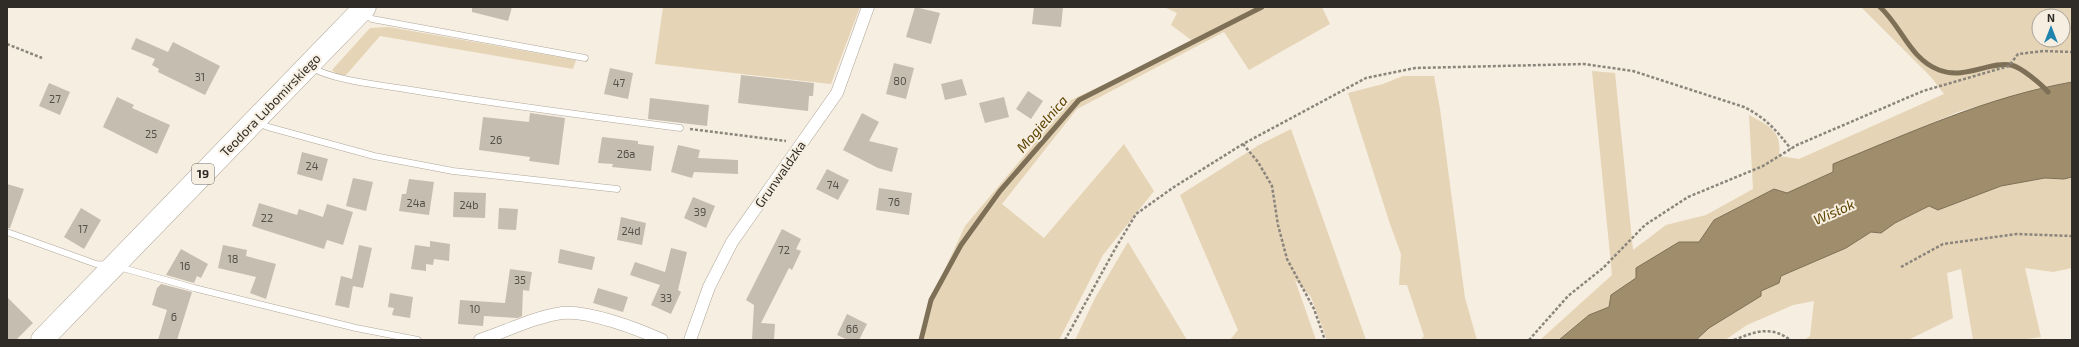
<svg xmlns="http://www.w3.org/2000/svg" width="2079" height="347" font-family="'Exo 2',sans-serif">
  <rect width="100%" height="100%" fill="#f6eee0"/>
  <g fill="#e5d4b6" fill-rule="evenodd">
    <path d="M663 7H860L831 84 655 64Z"/>
    <path d="M1164 7H1322L1330 24 1249 70 1224 32 1077 109 1002 204 1044 238 1124 144 1154 191 1103 255 1059 340H920L928 305 965 226 1071 100 1194 42 1171 25 1177 13Z"/>
    <path d="M1861 7H2072V82L2044 87 1958 112 1833 164V172L1787 194 1774 189 1714 220 1699 242H1679L1636 278 1611 295 1609 307 1589 315 1559 340H1540L1612 275 1592 71 1615 73 1633 250 1666 225 1706 215 1753 189 1749 115C1769 126 1782 130 1779 156L1799 159 1944 94 1931 77ZM2039 16H2063V40H2039Z"/>
    <path d="M389 27 576 60 573 69 380 36 346 75H338L332 70 370 28Z"/>
    <path d="M1403 76H1434L1440 109 1465 298 1477 340H1421L1424 336 1407 285H1399L1401 254 1390 224 1348 93 1383 84Z"/>
    <path d="M1291 129 1366 340H1327L1311 297 1295 280 1316 340H1230L1238 330 1180 195 1259 145Z"/>
    <path d="M2072 177V268L2053 272 2025 268 2041 337 2018 340H1973L1961 269 1947 273 1953 318 1908 340H1804L1810 336 1814 301 1793 305 1747 325 1725 340H1696L1709 328 1760 291 1779 283 1781 276 1846 248 1871 232 1881 233 1895 223 1929 206 1938 210 2001 186 2045 178 2064 179Z"/>
    <path d="M1128 242 1187 340H1075L1095 298Z"/>
  </g>
  <path fill="#a08d6b" stroke="#7e7057" d="M2072 82V177L2064 179 2045 178 2001 186 1938 210 1929 206 1895 223 1881 233 1871 232 1846 248 1781 276 1779 283 1761 291V296L1709 328 1696 340H1559L1589 315 1609 307 1611 295 1636 278V268L1679 242H1699L1714 220 1774 189 1787 193 1833 172V164C1912 132 1987 97 2072 82Z"/>
  <g fill="none" stroke-linecap="round" stroke-linejoin="round">
    <g stroke="#7e7057" stroke-width="5">
      <path d="M1880 7C1902 27 1910 59 1939 70 1964 80 1991 61 2011 65 2021 67 2041 84 2048 92"/>
      <path d="M921 340 931 300 961 245 1000 191 1079 100 1262 7"/>
    </g>
  </g>
  <g fill="#c5bdb0">
    <path d="M472 7H512L508 21 472 12Z"/>
    <path d="M915 7 940 13 931 44 906 37Z"/>
    <path d="M1034 7H1063L1061 27 1032 24Z"/>
    <path d="M136 38 168 52 173 42 220 66 205 95 158 72 159 69 152 65 155 59 131 49Z"/>
    <path d="M894 63 914 68 906 99 886 94Z"/>
    <path d="M610 68 633 73 628 99 604 94Z"/>
    <path d="M741 75 814 83 813 96H809L808 111 738 103Z"/>
    <path d="M962 79 967 95 945 100 941 84Z"/>
    <path d="M49 83 70 92 60 115 39 106Z"/>
    <path d="M1028 91 1043 101 1031 119 1016 109Z"/>
    <path d="M117 97 134 105 132 108 170 125 157 154 103 127Z"/>
    <path d="M1004 97 1009 117 985 123 979 103Z"/>
    <path d="M650 98 709 105 707 126 648 119Z"/>
    <path d="M530 113 565 118 559 165 529 161 530 157 479 150 483 117 529 122Z"/>
    <path d="M862 113 879 122 869 141 898 148 892 172 878 168 843 150Z"/>
    <path d="M602 137 638 141V144L654 146 651 171 612 167 613 164 598 163Z"/>
    <path d="M678 145 700 150 698 158 738 160V174L694 172 692 178 671 172Z"/>
    <path d="M302 152 328 159 322 181 297 174Z"/>
    <path d="M827 169 849 180 838 200 816 189Z"/>
    <path d="M353 178 373 182 366 211 346 206Z"/>
    <path d="M409 179 434 182 429 215 399 211 402 194H406Z"/>
    <path d="M7 184 24 189 10 228H7Z"/>
    <path d="M879 188 912 193 909 215 876 210Z"/>
    <path d="M454 192 486 193 485 218 453 217Z"/>
    <path d="M693 197 715 206 706 228 684 218Z"/>
    <path d="M259 203 297 215 299 209 323 217 327 204 353 212 343 245 327 240 324 249 252 226Z"/>
    <path d="M81 208 101 220 84 249 64 237Z"/>
    <path d="M499 208 518 209 516 230 498 229Z"/>
    <path d="M621 217 646 223 642 245 617 240Z"/>
    <path d="M782 229 801 239 796 249 801 251 792 270 789 268 761 323 775 324 774 340H752L754 305 746 300Z"/>
    <path d="M430 241 450 244 449 261 434 259 433 265 426 264V271L411 269 415 245 430 247Z"/>
    <path d="M223 245 247 250 246 256 276 264 266 299 250 293 256 277 218 268Z"/>
    <path d="M359 245 372 248 363 288 353 286 349 308 335 305 341 276 352 279Z"/>
    <path d="M671 248 687 252 678 290 681 292 671 314 651 305 660 285 630 275 635 262 665 272Z"/>
    <path d="M181 249 208 264 201 278 197 276 194 283 166 275Z"/>
    <path d="M560 249 595 257 592 270 558 263Z"/>
    <path d="M510 269 532 272 529 291 523 290 522 316 518 318 484 316 483 326 458 324 460 300 505 303Z"/>
    <path d="M161 284 192 292 177 340H158L167 310 152 305 157 288Z"/>
    <path d="M598 288 628 297 623 312 593 303Z"/>
    <path d="M390 293 413 297 410 318 392 315 394 308 388 307Z"/>
    <path d="M7 297 33 323 16 340H7Z"/>
    <path d="M847 314 867 324 859 340H848L837 335Z"/>
  </g>
  <g fill="none" stroke-linecap="round" stroke-linejoin="round">
    <g stroke="#aea699" stroke-width="7">
      <g id="lane">
        <path d="M364 13 372 19 585 58"/>
        <path d="M311 67C331 80 380 85 405 89 496 104 588 116 680 128"/>
        <path d="M258 123 268 127 374 156 453 171 617 189"/>
        <path d="M7 232 96 264 108 265"/>
        <path d="M119 267 194 288 356 328 418 340"/>
      </g>
    </g>
    <g stroke="#aea699" stroke-width="13">
      <g id="street">
        <path d="M480 340C507 331 534 317 562 313 588 310 638 329 662 340"/>
        <path d="M690 340 709 287 732 242 837 93 868 7"/>
      </g>
    </g>
    <g stroke="#aea699" stroke-width="23">
      <path id="highway" d="M42 340 365 7"/>
    </g>
    <g stroke="#8a857c" stroke-width="2.5" stroke-dasharray="3 2" stroke-linecap="butt">
      <path d="M7 44 42 58"/>
      <path d="M690 129 786 141"/>
      <path d="M1243 144 1258 162 1272 186 1278 225 1287 259 1314 309 1325 340"/>
      <path d="M1901 267 1943 244 2017 234 2072 236"/>
      <path d="M1065 340 1115 249 1136 214 1174 187 1243 144 1366 78 1415 68 1584 64 1633 71 1744 107C1766 118 1776 130 1791 149"/>
      <path d="M1529 340 1568 296 1603 268 1645 225 1688 197 1763 166 1797 145 1923 91 2009 66 2018 54 2044 51 2072 52"/>
      <path d="M1734 340C1754 332 1771 325 1790 340"/>
    </g>
    <use href="#lane" stroke="#fff" stroke-width="6"/>
    <use href="#street" stroke="#fff" stroke-width="12"/>
    <use href="#highway" stroke="#fff" stroke-width="22"/>
  </g>
  <g text-anchor="middle" stroke-width="4" stroke-linejoin="round" paint-order="stroke">
    <g font-size="11" fill="#545049">
      <text x="200" y="81">31</text>
      <text x="900" y="85">80</text>
      <text x="619" y="87">47</text>
      <text x="55" y="103">27</text>
      <text x="151" y="138">25</text>
      <text x="496" y="144">26</text>
      <text x="626" y="158">26a</text>
      <text x="312" y="170">24</text>
      <text x="833" y="189">74</text>
      <text x="894" y="206">76</text>
      <text x="416" y="207">24a</text>
      <text x="469" y="209">24b</text>
      <text x="700" y="216">39</text>
      <text x="267" y="222">22</text>
      <text x="83" y="233">17</text>
      <text x="631" y="235">24d</text>
      <text x="784" y="254">72</text>
      <text x="233" y="263">18</text>
      <text x="185" y="270">16</text>
      <text x="520" y="284">35</text>
      <text x="666" y="302">33</text>
      <text x="475" y="313">10</text>
      <text x="174" y="321">6</text>
      <text x="852" y="333">66</text>
    </g>
    <rect fill="#f6eee0" stroke="#6b665e" stroke-width="1" x="192" y="164" width="22" height="20" rx="3"/>
    <g font-size="12" font-weight="bold" fill="#2f2c27">
      <text x="203" y="178">19</text>
    </g>
    <g font-size="13" fill="#2f2c27" stroke="#f6eee0">
      <text transform="translate(270 105) rotate(-46)" y="5">Teodora Lubomirskiego</text>
      <text transform="translate(780 174) rotate(-55)" y="5">Grunwaldzka</text>
    </g>
    <g font-size="14" font-style="italic" fill="#5e4300" stroke="#f6eee0">
      <text transform="translate(1042 124) rotate(-49)" y="5">Mogielnica</text>
      <text transform="translate(1834 212) rotate(-24)" y="5">Wisłok</text>
    </g>
  </g>
  <rect width="2079" height="347" fill="none" stroke="#2f2c27" stroke-width="16"/>
  <g transform="translate(2051 28)"><circle r="19" fill="#f6eee0" stroke="#a6a096"/>
  <path d="M0-3L7 15L0 10L-7 15Z" fill="#2083ae"/>
  <text y="-6" font-size="11" font-weight="bold" text-anchor="middle" fill="#2f2c27">N</text>
  </g>
</svg>
